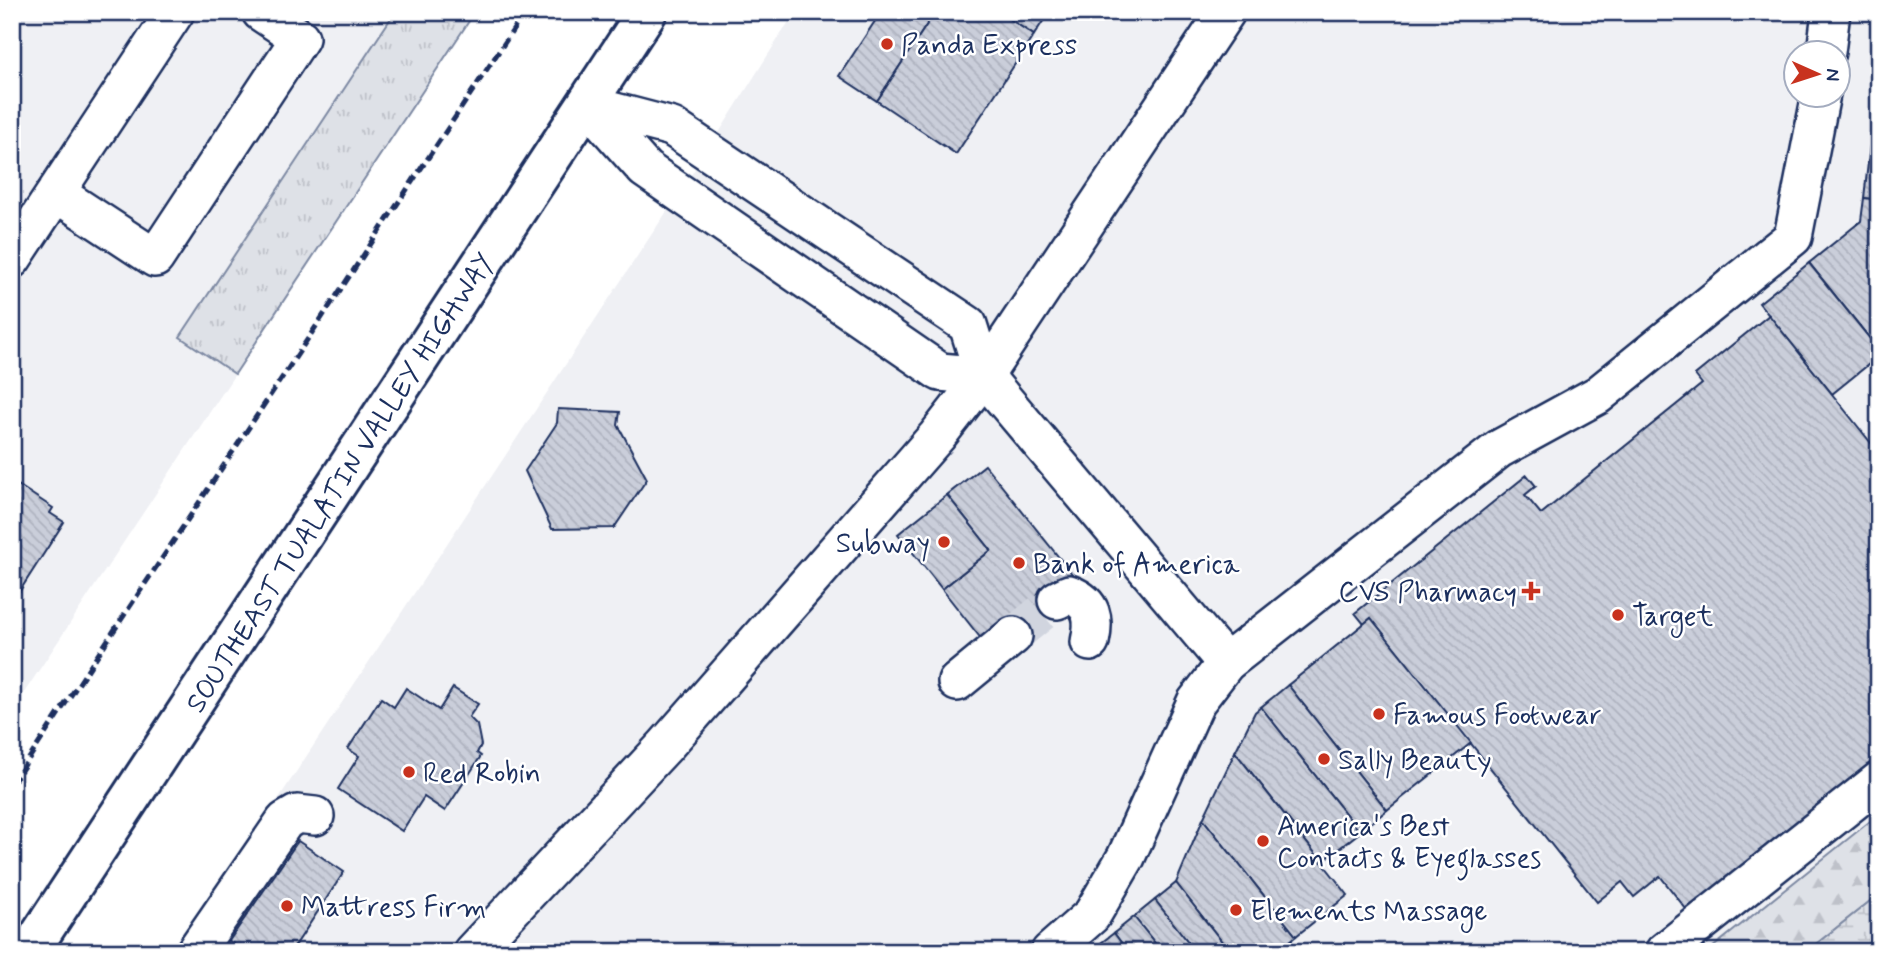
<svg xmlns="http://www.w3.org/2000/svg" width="1891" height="964" font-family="Mynerve,sans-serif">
  <defs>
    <pattern id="grass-tufts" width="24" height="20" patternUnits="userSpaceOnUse" patternTransform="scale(1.75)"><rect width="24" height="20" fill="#dee1e7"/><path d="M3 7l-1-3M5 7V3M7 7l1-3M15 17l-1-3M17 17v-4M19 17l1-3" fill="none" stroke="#bec1c9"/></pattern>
    <pattern id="forest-firs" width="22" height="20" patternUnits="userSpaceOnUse" patternTransform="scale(1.75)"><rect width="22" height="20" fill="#dee1e7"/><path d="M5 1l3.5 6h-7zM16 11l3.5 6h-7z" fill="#bec1c9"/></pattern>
    <pattern id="wetland-marsh" width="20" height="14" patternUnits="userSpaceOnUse" patternTransform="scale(1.75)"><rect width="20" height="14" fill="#dee1e7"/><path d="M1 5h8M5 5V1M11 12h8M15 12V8" fill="none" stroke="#bec1c9"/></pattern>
    <pattern id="building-back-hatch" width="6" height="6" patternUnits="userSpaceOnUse" patternTransform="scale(1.75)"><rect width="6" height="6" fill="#caceda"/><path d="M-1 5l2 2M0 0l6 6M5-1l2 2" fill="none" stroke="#adb1be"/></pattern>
  </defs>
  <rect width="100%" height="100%" fill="#fff"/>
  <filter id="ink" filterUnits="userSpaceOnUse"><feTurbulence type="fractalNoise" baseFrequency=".0143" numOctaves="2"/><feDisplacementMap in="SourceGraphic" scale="14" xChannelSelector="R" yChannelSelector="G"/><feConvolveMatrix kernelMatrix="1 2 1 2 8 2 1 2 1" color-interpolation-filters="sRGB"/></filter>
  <g filter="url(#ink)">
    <g fill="#eff0f4" fill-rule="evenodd">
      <path d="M12 12H395L180 337 235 374 12 711Z"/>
      <path d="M795 12H1879V894L1806 952H177L720 131ZM1797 52H1839V94H1797Z"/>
    </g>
    <path fill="url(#grass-tufts)" stroke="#7c88a2" stroke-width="2" d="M395 12H475L235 374 180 337Z"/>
    <path fill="url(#forest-firs)" stroke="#7c88a2" stroke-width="2" d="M1879 814V894L1806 952H1707Z"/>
    <path fill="url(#wetland-marsh)" stroke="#7c88a2" stroke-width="2" d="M1879 894V952H1806Z"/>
    <g fill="url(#building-back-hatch)" stroke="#1b2f5e" stroke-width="2">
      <path d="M881 12H935L877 101 839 76Z"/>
      <path d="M935 12H999L1034 35 956 154 877 101Z"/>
      <path d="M999 12H1049L1034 35Z"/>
      <path d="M1879 66V200L1864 198Z"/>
      <path d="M1864 198 1879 200V350L1809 263 1861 221Z"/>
      <path d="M1809 263 1879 350V356L1832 394 1759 303Z"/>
      <path d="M1769 315 1879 453V763L1690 914 1660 876 1634 897 1622 882 1597 902 1371 618 1364 624 1355 613 1527 475 1536 486 1525 495 1541 514 1702 384 1695 375Z"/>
      <path d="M558 409 620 412 618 425 647 479 614 528 552 529 525 471 557 423Z"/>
      <path d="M985 465 1073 575 1051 593 1060 604 1016 639 986 645 942 589 991 550 947 495Z"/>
      <path d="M12 481 53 508 50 513 64 522 12 603Z"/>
      <path d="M947 495 991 550 942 589 898 534Z"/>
      <path d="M1371 618 1471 743 1387 810 1288 685Z"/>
      <path d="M1288 685 1387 810 1360 832 1261 707Z"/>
      <path d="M406 688 439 710 453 688 478 704 469 717 477 725 481 745 477 753 481 756 445 811 424 797 402 831 338 789 359 756 348 749 381 698 394 707Z"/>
      <path d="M1261 707 1360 832 1322 862 1235 752 1255 712Z"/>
      <path d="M1235 752 1348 895 1296 936 1203 819Z"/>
      <path d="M1203 819 1296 936 1277 952H1230L1176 883Z"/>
      <path d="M298 841 344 872 291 952H246L229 941Z"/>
      <path d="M1176 883 1230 952H1196L1155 900Z"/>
      <path d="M1155 900 1196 952H1162L1134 917Z"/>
      <path d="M1134 917 1162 952H1128L1114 933Z"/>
      <path d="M1114 933 1128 952H1095L1093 949Z"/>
      <path d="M229 941 246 952H222Z"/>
    </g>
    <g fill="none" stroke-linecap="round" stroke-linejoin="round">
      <path stroke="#d1d5df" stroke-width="37" stroke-dasharray="37 18" stroke-linecap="butt" d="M1013 636 1057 600"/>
      <g stroke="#1b2f5e" stroke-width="42">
        <g id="minor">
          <path d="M1826 52 1831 12"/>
          <path d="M588 105 672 127 968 325 984 376 1226 663"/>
          <path d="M588 105 645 169 940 372 984 376"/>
          <path d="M56 193 155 258 300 38 261 12"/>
          <path d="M12 259 175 12"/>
          <path d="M1057 600 1069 594C1093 603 1095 619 1090 642"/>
          <path d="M957 682 1013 636"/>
          <path d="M195 952 285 821 297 814 315 816"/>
          <path d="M472 952 665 746 937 436 984 376 1226 12"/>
          <path d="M1050 952 1092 915 1126 857 1196 702 1226 663 1499 449 1598 395 1793 237 1821 94"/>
          <path d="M1664 952 1879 781"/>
        </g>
      </g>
      <g stroke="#1b2f5e" stroke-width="44">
        <path id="major" d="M29 952 647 12"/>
      </g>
      <use href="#minor" stroke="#fff" stroke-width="37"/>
      <use href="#major" stroke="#fff" stroke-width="38"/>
      <path stroke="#1b2f5e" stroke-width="5" stroke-dasharray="10 5" stroke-linecap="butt" d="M12 784 525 12"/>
    </g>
  </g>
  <g fill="#c8321e" stroke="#fff" stroke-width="2.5">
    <circle cx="887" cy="44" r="7"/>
    <circle cx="944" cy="542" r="7"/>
    <circle cx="1019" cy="563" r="7"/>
    <path d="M1527.5 580.5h7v7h7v7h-7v7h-7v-7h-7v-7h7z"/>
    <circle cx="1618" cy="615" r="7"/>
    <circle cx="1379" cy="714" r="7"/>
    <circle cx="1324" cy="759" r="7"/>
    <circle cx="409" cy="772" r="7"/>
    <circle cx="1263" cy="841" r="7"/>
    <circle cx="287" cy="906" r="7"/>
    <circle cx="1236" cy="910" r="7"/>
  </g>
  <g text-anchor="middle" stroke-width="5" stroke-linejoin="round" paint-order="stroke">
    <g font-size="28" fill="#1b2f5e" stroke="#fff" text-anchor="start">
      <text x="901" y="54">Panda Express</text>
      <text x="930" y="552" text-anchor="end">Subway</text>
      <text x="1033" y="573">Bank of America</text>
      <text x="1517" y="601" text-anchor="end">CVS Pharmacy</text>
      <text x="1632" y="625">Target</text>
      <text x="1393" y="724">Famous Footwear</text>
      <text x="1338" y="769">Sally Beauty</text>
      <text x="423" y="782">Red Robin</text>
      <text x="1277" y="835">America's Best<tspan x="1277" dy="32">Contacts &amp; Eyeglasses</tspan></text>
      <text x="301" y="916">Mattress Firm</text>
      <text x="1250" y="920">Elements Massage</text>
    </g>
    <g font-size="28" fill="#1b2f5e" stroke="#fff">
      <text transform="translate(339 482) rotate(-57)" y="10">SOUTHEAST TUALATIN VALLEY HIGHWAY</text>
    </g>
  </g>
  <rect width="1891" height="964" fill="none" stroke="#fff" stroke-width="42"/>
  <rect x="21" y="21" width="1849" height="922" fill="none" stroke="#1b2f5e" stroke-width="2.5" filter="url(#ink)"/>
  <g transform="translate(1817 74) rotate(93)"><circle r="33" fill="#ffffff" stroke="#a4acbf" stroke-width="2"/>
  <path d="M0-5L12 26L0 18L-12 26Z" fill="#c8321e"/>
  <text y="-10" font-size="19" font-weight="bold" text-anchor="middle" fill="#1b2f5e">N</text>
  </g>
</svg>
